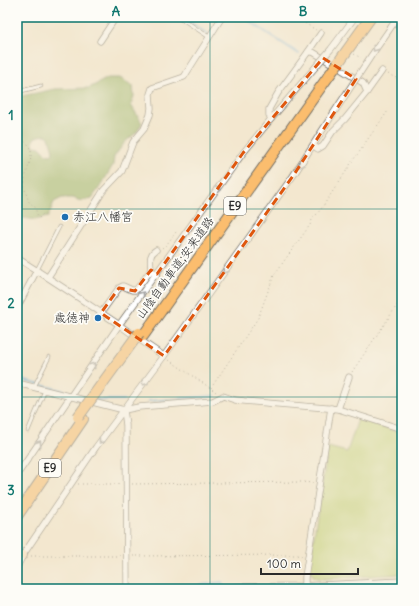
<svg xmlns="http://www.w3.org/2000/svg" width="419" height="606" font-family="Delius,'Klee One',sans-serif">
  <rect width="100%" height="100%" fill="#fdfcf7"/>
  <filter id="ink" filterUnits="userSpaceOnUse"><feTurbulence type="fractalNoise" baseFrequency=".025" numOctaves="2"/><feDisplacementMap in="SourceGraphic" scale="8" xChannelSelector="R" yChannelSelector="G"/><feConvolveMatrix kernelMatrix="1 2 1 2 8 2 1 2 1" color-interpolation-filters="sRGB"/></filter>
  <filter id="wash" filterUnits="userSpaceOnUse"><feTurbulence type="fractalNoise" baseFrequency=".012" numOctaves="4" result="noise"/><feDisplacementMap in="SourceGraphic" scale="16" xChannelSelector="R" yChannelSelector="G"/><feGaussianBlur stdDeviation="0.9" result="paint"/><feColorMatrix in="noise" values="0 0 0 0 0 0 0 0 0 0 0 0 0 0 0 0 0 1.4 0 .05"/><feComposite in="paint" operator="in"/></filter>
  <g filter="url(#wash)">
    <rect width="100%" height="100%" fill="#f3e7cf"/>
    <path fill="#bed275" stroke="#747e50" d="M358 419 402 433V574L323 579C315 578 310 575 309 567L328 447 347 452Z"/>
    <path fill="#96b466" stroke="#607048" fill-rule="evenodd" d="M108 78H120L133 86 134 96 131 105 142 123 137 132 125 142 114 157 113 165 102 184 92 198 81 201 73 198H62L54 202 48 217 35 220 17 217V97L55 89 89 88ZM46 135 49 137C50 143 53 147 53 153L51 155 46 154 40 147 34 146 33 142 34 138 39 136Z"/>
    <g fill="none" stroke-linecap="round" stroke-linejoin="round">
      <g stroke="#61a6d6" stroke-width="2">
        <path d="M182 17 209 35"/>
        <path d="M243 17 299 54"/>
        <path d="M17 379 65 391"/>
        <path d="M95 399 100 400H124"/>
        <path d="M149 401 215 396"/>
        <path d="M177 589 222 582 224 588"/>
      </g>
    </g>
  </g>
  <g filter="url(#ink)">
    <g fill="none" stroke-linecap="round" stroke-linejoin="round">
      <g stroke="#716d64" stroke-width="4.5">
        <g id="lane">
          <path d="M179 17 209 37"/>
          <path d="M17 92 41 86"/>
          <path d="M37 270 59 227"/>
          <path d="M34 387 49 357"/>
          <path d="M28 431 45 390"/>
        </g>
      </g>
      <g stroke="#716d64" stroke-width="7">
        <g id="street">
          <path d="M100 41 116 17"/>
          <path d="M308 52 321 33"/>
          <path d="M367 92 382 71"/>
          <path d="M271 119 269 115V109L278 93 308 52H313L363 83 367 92 345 119 333 131 323 146 318 149 314 146"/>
          <path d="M17 258C51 279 85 302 118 324 133 335 148 346 164 356"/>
          <path d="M151 270C151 262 148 255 156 250"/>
          <path d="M48 277 100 196 103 191 122 171 133 142 144 129 150 115 151 108 150 94 152 88 184 77 222 17"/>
          <path d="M17 308 37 270"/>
          <path d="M101 313 119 288 123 286 132 290H136L151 270 157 274"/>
          <path d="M17 383 124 410 139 407 213 401 223 396 235 400 244 401 338 409 402 429"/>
          <path d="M338 409 349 377"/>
          <path d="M124 410 126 425 127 589"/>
          <path d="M17 475 119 325 243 153 271 119 306 78"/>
          <path d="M17 567 23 555 96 447 164 356 293 176 329 120"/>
          <path d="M305 585V577L331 408"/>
          <path d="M221 589 237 587 301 586 402 581"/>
        </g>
      </g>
      <g stroke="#716d64" stroke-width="10">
        <path id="secondary" d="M17 555H23"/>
      </g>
      <g stroke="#716d64" stroke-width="12">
        <g id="highway">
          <path d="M143 336 328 77"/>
          <path d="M17 516 83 419"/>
        </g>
      </g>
      <g stroke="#716d64" stroke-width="1" stroke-dasharray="1 3" stroke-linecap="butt">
        <path d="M295 17 316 30"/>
        <path d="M354 54 361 58"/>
        <path d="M388 74 402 81"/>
        <path d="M17 141 22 140 28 144 31 151V158L25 178 24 187 29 202 35 207 37 214 39 218 43 214"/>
        <path d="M162 248 167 244 176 232"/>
        <path d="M169 360 216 392"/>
        <path d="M352 372 402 298"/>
        <path d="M211 388 258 318 274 275 310 225 312 220 321 209 349 167C353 158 361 152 365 143L388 111"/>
        <path d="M78 484H121"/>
        <path d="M132 484 301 482 313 483"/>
        <path d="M31 556H120"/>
        <path d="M133 556 296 555 302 556"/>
      </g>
      <use href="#lane" stroke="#fff" stroke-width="3"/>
      <use href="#street" stroke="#fff" stroke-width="5.5"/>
      <use href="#secondary" stroke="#fde5c5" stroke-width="8"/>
      <use href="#highway" stroke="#fbbd6e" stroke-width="10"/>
      <g stroke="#716d64" stroke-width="7" stroke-linecap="butt">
        <g id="street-bridge">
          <path d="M306 78 331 49 355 17"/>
          <path d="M329 120 371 56 398 17"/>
        </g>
      </g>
      <g stroke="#716d64" stroke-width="12" stroke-linecap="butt">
        <g id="highway-bridge">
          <path d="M328 77 371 17"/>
          <path d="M78 417 139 333"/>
        </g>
      </g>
      <use href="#street-bridge" stroke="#fff" stroke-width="5.5"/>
      <use href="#highway-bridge" stroke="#fbbd6e" stroke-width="10"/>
    </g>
    <defs><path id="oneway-chevron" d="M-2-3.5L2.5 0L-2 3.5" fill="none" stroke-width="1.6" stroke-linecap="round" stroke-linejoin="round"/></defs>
    <g stroke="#a0a0a0">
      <use href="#oneway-chevron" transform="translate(375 49) rotate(125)"/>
      <use href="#oneway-chevron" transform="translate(301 165) rotate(124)"/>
      <use href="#oneway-chevron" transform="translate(218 188) rotate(-54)"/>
      <use href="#oneway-chevron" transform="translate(225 271) rotate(126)"/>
      <use href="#oneway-chevron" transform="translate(142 294) rotate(-54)"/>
      <use href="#oneway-chevron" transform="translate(93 365) rotate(-56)"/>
      <use href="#oneway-chevron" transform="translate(144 383) rotate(126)"/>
      <use href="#oneway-chevron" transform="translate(101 441) rotate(127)"/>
      <use href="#oneway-chevron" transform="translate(39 443) rotate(-55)"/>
    </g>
  </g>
  <path d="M0 0H419V606H0ZM323 58 356 79 293 176 164 356 101 313 119 288 135 291 151 270 157 274 243 153Z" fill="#f3e7cf" fill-opacity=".55" fill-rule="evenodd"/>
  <path fill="none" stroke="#df570e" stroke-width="3" stroke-dasharray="8 5" stroke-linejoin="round" d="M323 58 356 79 293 176 164 356 101 313 119 288 135 291 151 270 157 274 243 153Z"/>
  <path fill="none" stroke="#0f766e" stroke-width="1" stroke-opacity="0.55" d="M210 17V589M17 209H402M17 397H402"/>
  <g fill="#1f6fb2" stroke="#fdfcf7" stroke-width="1.5">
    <circle cx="65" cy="217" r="4"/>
    <circle cx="98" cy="318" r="4"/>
  </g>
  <g text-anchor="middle" stroke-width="3.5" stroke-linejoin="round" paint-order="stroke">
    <g fill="#fdfcf7" stroke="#6a6a68" stroke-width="1">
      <rect x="224" y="197" width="22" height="18" rx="3"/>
      <rect x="39" y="459" width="22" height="18" rx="3"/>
    </g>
    <g font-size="11" font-weight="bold" fill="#2b2b2b">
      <text x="235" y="210">E9</text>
      <text x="50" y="472">E9</text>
    </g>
    <g font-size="12" fill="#2b2b2b" stroke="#fdfcf7" text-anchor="start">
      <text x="73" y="221">赤江八幡宮</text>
      <text x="90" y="322" text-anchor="end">歳徳神</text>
    </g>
    <g font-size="12" fill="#2b2b2b" stroke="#fdfcf7">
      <text transform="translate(175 268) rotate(-54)" y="4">山陰自動車道;安来道路</text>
    </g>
  </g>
  <rect width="419" height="606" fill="none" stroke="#fdfcf7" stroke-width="44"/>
  <path d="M261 568v6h97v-6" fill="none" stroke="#2b2b2b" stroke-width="2"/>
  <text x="267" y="568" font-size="12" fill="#2b2b2b" stroke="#fdfcf7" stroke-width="3" paint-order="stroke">100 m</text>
  <rect x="22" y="22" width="375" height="562" fill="none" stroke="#0f766e" stroke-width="1.5"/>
  <g font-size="13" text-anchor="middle" font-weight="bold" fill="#0f766e">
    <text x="116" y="16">A</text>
    <text x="303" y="16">B</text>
    <text x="11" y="120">1</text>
    <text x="11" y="308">2</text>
    <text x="11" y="495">3</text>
  </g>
</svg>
